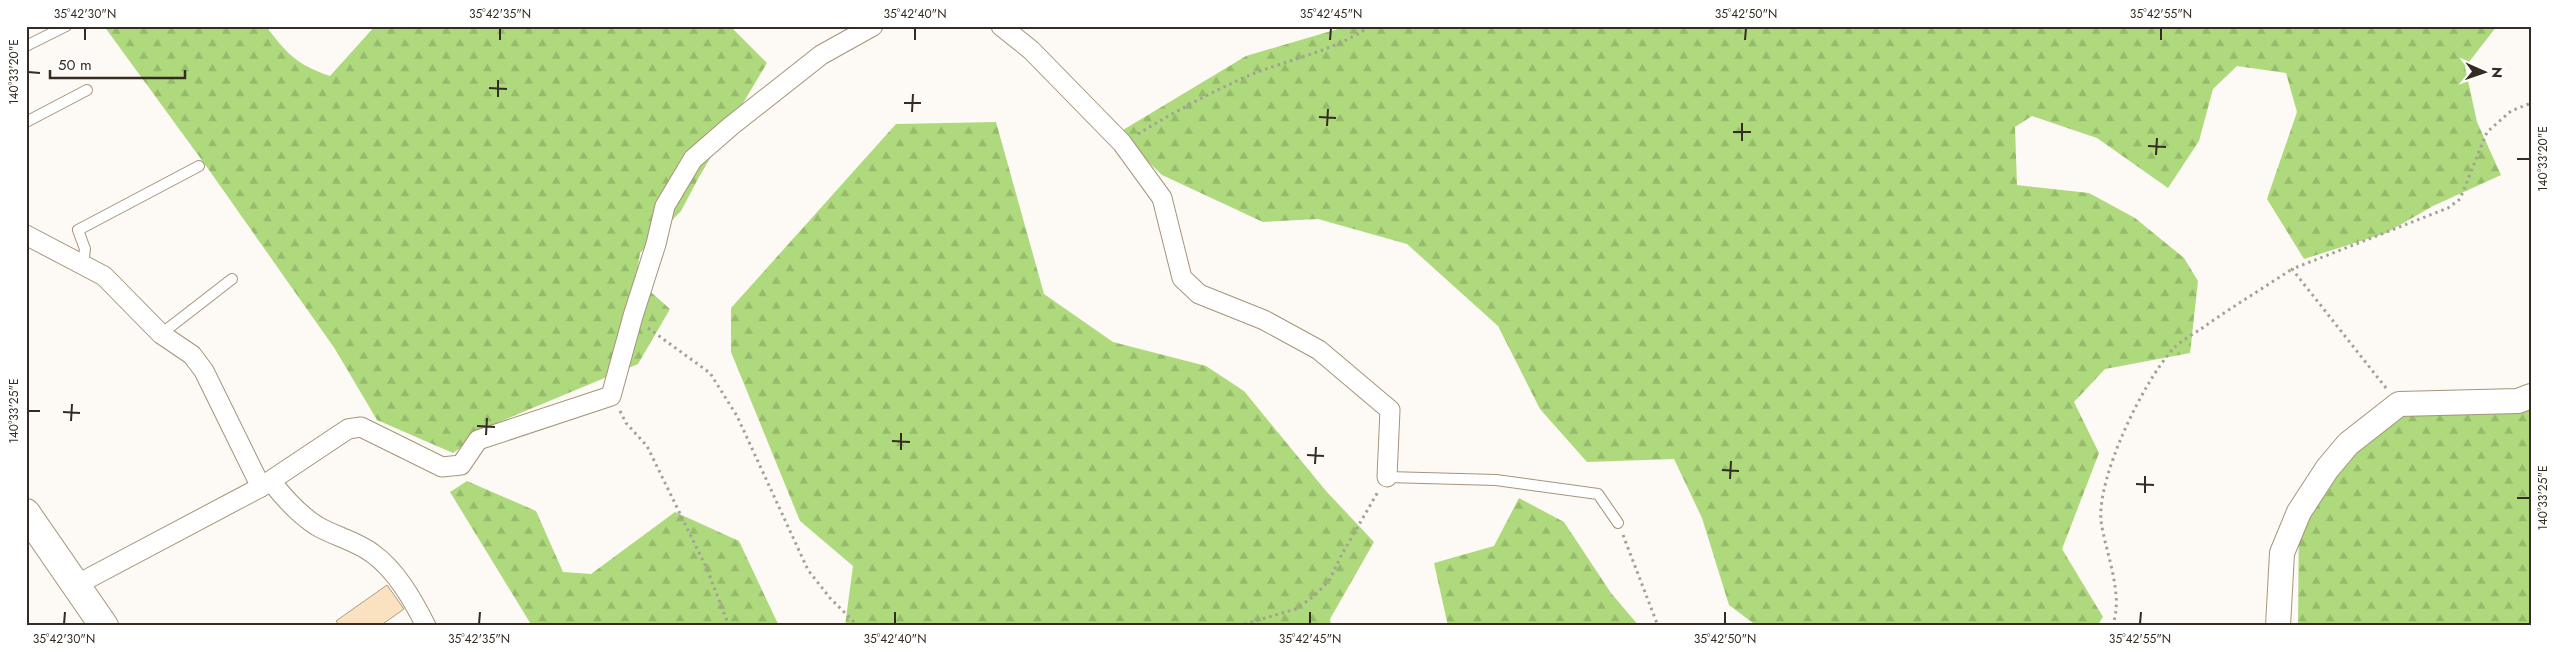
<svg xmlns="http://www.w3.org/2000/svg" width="2557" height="652" font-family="Jost,sans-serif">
  <defs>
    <pattern id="forest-firs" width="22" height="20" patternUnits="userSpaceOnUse" patternTransform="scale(1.25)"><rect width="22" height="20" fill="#aed97d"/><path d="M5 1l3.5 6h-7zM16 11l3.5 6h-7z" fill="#96ba6c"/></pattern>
  </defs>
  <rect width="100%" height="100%" fill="#fdf9f4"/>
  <g fill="url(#forest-firs)">
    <path d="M104 26H266C286 53 297 65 330 76L375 26H730L767 63 699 177 681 211 640 253 636 279 670 309 638 364 499 422 453 453 377 420 335 349 209 170Z"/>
    <path d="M1348 26H2497L2465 67 2477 122 2501 175 2433 206 2386 233 2304 259 2267 199 2297 112 2286 73 2237 66 2213 89 2199 141 2168 188 2097 138 2032 116 2015 127 2017 185 2089 193 2135 218 2184 258 2198 281 2190 353 2105 369 2074 402 2099 453 2062 549 2103 617 2097 626H1757L1729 605 1702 518 1674 459 1587 462 1540 409 1498 326 1407 244 1318 219 1263 222 1162 175 1118 133 1246 56Z"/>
    <path d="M996 122 1044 294 1113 342 1206 366 1244 391 1326 491 1374 542 1330 619 1331 626H845L853 566 800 521 731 352V308L896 124Z"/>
    <path d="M2531 401V626H2298L2299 512 2399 404Z"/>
    <path d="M467 481 536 511 563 572 591 574 675 512 739 541 779 626H532L450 492Z"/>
    <path d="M1519 498 1564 522 1611 593 1639 626H1448L1434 563 1494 546Z"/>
  </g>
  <path fill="#fae2c1" stroke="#ad9c82" d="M387 585 404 609 380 626H340L336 621Z"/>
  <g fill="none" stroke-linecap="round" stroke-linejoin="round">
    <g stroke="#a6947b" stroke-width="12">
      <g id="service">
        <path d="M26 46 66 26"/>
        <path d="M26 122 87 90"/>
        <path d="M83 265 85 249 78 230 199 166"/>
        <path d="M161 334 232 279"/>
        <path d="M1387 477 1496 480 1598 494 1618 523"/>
      </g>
    </g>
    <g stroke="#a6947b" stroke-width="21">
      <g id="minor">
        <path d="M1001 26 1031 50 1122 143 1162 198 1182 278 1199 294 1264 320 1319 350 1390 410 1387 477"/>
        <path d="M26 235 104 276 161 334 192 355 204 371 261 487"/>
        <path d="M271 481C284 498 298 514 317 526 334 536 356 541 372 553 396 570 413 600 426 626"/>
        <path d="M76 585 261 487 348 429 361 427 442 467 461 465 478 440 611 396 633 316 656 244 665 206 693 159 731 126 821 55 873 26"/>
      </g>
    </g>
    <g stroke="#a6947b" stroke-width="26">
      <path id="tertiary" d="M2278 626 2282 553 2299 512 2327 469 2348 444 2399 404 2518 401 2531 396"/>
    </g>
    <g stroke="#a6947b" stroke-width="30">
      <path id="secondary" d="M26 513 104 626"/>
    </g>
    <g stroke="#a59f98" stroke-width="3" stroke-dasharray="2.5 4" stroke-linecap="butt">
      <path d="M1138 134C1174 112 1211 92 1250 75 1289 59 1335 51 1370 26"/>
      <path d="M648 328 710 373 737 416 808 570 830 598 858 626"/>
      <path d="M2386 388 2292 269 2448 208 2460 199 2487 132 2511 111 2531 103"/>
      <path d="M620 411 626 423 647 446 707 569 729 626"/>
      <path d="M1623 535 1658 626"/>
      <path d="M1238 626 1296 609 1314 596 1329 581 1342 554 1379 490"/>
      <path d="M2112 626C2125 597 2105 551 2101 521 2097 477 2143 382 2173 349 2180 341 2192 335 2201 329 2230 308 2262 289 2292 269"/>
    </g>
    <use href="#service" stroke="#fff" stroke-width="10"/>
    <use href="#minor" stroke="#fff" stroke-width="19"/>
    <use href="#tertiary" stroke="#fff" stroke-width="24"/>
    <use href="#secondary" stroke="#fff" stroke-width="28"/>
  </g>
  <path fill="none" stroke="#342c22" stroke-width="2" d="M85 40V28M500 40V28M915 40V28M1330 40 1331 28M1745 40 1746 28M2161 40V28M28 72 40 73M489 88 507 89M498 97V80M904 103H921M912 112 913 94M1319 117 1336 118M1327 126 1328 109M1733 132H1751M1742 141V123M2148 146 2166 147M2156 155 2157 138M2517 159H2530M28 411H40M63 412 80 413M71 421 72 404M477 426 495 427M486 435 487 418M892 441 910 442M901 450V433M1307 455 1324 456M1315 464 1316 447M1722 470 1739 471M1730 479 1731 461M2136 484 2154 485M2145 493V476M2517 498H2530M64 624 65 612M479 624 480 612M895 624V612M1310 624V612M1725 624V612M2140 624 2141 612"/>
  <rect width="2557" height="652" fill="none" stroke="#ffffff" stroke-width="55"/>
  <g transform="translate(2484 72) rotate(92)" stroke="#ffffff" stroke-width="4" paint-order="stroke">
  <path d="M0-4L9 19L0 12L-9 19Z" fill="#342c22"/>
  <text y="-8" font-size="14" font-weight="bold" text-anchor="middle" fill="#342c22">N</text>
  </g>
  <path d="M50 70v8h135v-8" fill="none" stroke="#342c22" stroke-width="2.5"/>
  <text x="58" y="70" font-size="15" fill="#342c22" stroke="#ffffff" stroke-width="4" paint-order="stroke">50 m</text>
  <rect x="28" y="28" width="2502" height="596" fill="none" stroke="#342c22" stroke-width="2"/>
  <g font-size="12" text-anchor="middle" fill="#342c22">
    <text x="85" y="18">35°42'30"N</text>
    <text x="500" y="18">35°42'35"N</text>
    <text x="915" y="18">35°42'40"N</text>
    <text x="1331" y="18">35°42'45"N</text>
    <text x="1746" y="18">35°42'50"N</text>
    <text x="2161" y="18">35°42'55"N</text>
    <text transform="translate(14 72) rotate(-90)" y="4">140°33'20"E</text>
    <text transform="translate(2543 159) rotate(-90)" y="4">140°33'20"E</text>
    <text transform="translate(14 411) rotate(-90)" y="4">140°33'25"E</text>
    <text transform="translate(2543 498) rotate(-90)" y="4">140°33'25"E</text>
    <text x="64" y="643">35°42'30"N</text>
    <text x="479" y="643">35°42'35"N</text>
    <text x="895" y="643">35°42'40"N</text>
    <text x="1310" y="643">35°42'45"N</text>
    <text x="1725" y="643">35°42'50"N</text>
    <text x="2140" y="643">35°42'55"N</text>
  </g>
</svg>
